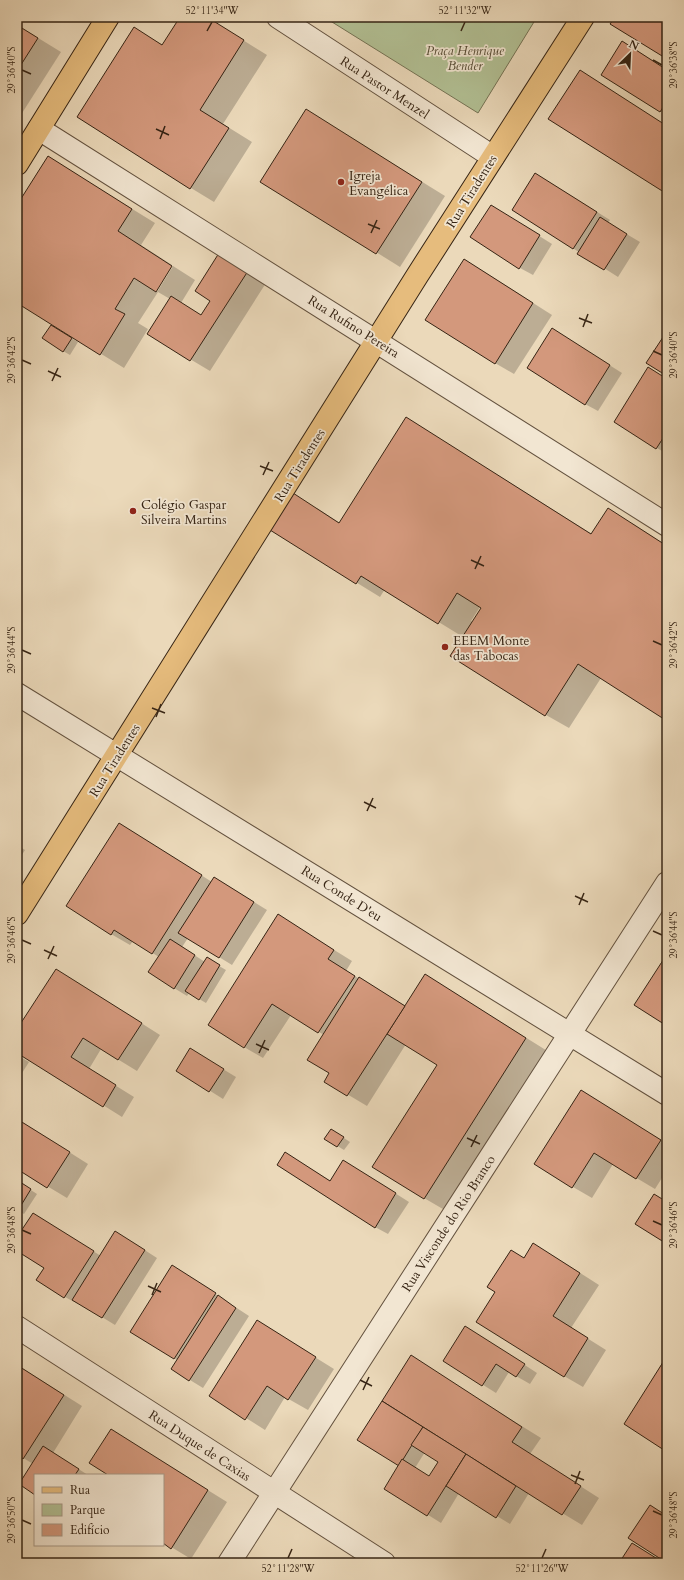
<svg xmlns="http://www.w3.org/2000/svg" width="684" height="1580" font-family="Cardo,serif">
  <rect width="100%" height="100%" fill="#ebd9ba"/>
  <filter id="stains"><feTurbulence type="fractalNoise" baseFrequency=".005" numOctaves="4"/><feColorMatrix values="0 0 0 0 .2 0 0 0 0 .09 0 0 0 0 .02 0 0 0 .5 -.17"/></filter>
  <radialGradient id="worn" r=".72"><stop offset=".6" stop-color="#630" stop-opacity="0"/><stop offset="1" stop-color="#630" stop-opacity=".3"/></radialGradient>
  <path fill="#b2c094" stroke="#747254" d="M324 17H537L478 113Z"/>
  <g fill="#0003" fill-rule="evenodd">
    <path d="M181 17H206L267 55 223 124 252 142 214 202 191 188 135 29 163 45Z"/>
    <path d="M17 25 61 52 17 121Z"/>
    <path d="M636 50 667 70V115L602 75Z"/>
    <path d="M306 110 445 196 400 267 262 181Z"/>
    <path d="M48 157 155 223 141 245 172 265 155 292H157L173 266 195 280 181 303 202 316 212 301 220 254 266 283 210 371 148 334 170 299 158 292 138 323 148 329 124 368 17 302V206Z"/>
    <path d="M549 182 610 220 608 223 640 242 618 277 513 210Z"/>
    <path d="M504 214 552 244 533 275 520 268Z"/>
    <path d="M483 271 552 315 514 374 495 363Z"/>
    <path d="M51 326 78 342 70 355 63 351Z"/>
    <path d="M565 337 622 373 598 411 585 404Z"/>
    <path d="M667 380V454L657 448Z"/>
    <path d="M406 418 592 534 632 523 667 546V720L601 678 569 728 546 715 463 637 385 589 380 597 271 530 317 508 340 523ZM480 607 482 608 473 622 471 621Z"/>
    <path d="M120 824 212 882 228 886 267 910 232 965 188 938 182 947 205 962 207 959 226 970 206 1003 189 993 187 996 174 988 159 957 133 941 130 945 111 934Z"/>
    <path d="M17 845 25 850 17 863Z"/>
    <path d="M297 927 352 961 346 971 406 1006 425 975 549 1052 448 1212 424 1198 439 1065 406 1044 367 1106 325 1081 330 1073 324 1035 291 1015 263 1058 244 1047Z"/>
    <path d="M75 981 160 1035 137 1071 101 1049 89 1069 134 1097 122 1117 17 1051V1031Z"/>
    <path d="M17 1055 29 1062 17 1081Z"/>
    <path d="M203 1057 236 1077 223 1099 177 1070Z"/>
    <path d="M582 1091 667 1144V1170L655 1189 613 1164 592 1198 573 1187Z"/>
    <path d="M17 1119 88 1164 67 1198 17 1168Z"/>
    <path d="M338 1134 350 1142 344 1150 326 1139Z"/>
    <path d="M285 1153 331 1181 357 1169 409 1202 388 1234 375 1227Z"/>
    <path d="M17 1181 37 1194 24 1214 17 1210Z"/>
    <path d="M46 1222 101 1256 129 1240 157 1258 115 1325 79 1303 78 1304 65 1297 45 1268 17 1250V1239Z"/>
    <path d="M552 1255 599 1285 571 1328 606 1350 583 1387 564 1376 524 1258Z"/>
    <path d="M191 1278 249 1316 203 1388 172 1369 177 1360 132 1331Z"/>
    <path d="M276 1333 334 1369 308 1410 285 1397 265 1430 211 1396Z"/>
    <path d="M479 1335 537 1373 530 1384 509 1372 496 1393 445 1361Z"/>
    <path d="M411 1357 541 1438 530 1454 599 1498 582 1525 529 1493 510 1524 459 1493 441 1523 385 1488 400 1466 359 1439ZM425 1452 439 1462 430 1477 415 1468Z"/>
    <path d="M17 1365 82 1406 53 1453 88 1475H35V1493L33 1464 17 1454Z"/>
    <path d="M111 1430 227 1502 191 1559 163 1542V1475H110Z"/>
  </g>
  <g fill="#d3987c" stroke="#362414">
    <path d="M180 17H207L244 40 200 110 229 128 190 189 77 117 134 27 162 45Z"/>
    <path d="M615 17H667V59L610 24Z"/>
    <path d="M17 25 38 38 17 71Z"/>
    <path d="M622 41 667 70V101L660 112 601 75Z"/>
    <path d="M580 70 667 126V194L548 119Z"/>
    <path d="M306 109 422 182 376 254 260 182Z"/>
    <path d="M48 156 132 209 118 231 172 266 156 292 134 278 115 309 125 314 100 355 17 303V205Z"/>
    <path d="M535 173 597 212 573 249 512 210Z"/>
    <path d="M491 205 540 235 519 269 470 237Z"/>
    <path d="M600 217 627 234 604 270 577 254Z"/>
    <path d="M219 253 248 271 190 361 147 334 171 296 201 315 210 301 195 291Z"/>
    <path d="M464 259 533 303 495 364 425 320Z"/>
    <path d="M51 325 72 338 63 352 42 338Z"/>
    <path d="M552 328 610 365 585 405 527 368Z"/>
    <path d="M667 331V376L646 363Z"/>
    <path d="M648 367 667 379V432L656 449 614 422Z"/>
    <path d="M406 417 591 534 608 508 667 546V721L578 664 545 716 450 656 481 608 457 593 438 624 361 576 356 584 270 530 293 493 339 523Z"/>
    <path d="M119 823 202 875 152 954 114 930 111 935 66 906Z"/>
    <path d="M214 877 254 902 219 958 178 933Z"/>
    <path d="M278 914 334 950 328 959 355 976 318 1033 272 1004 244 1048 208 1025Z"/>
    <path d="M170 939 195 955 174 989 148 972Z"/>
    <path d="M667 954V1026L634 1005Z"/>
    <path d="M207 957 220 965 199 1000 185 991Z"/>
    <path d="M56 969 142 1023 118 1060 83 1038 71 1057 116 1085 103 1107 17 1053V1029Z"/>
    <path d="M425 974 526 1038 424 1199 372 1167 437 1065 387 1034Z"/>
    <path d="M359 977 405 1006 347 1096 324 1082 329 1073 307 1060Z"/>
    <path d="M190 1048 224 1069 209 1092 176 1071Z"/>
    <path d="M581 1090 661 1140 636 1179 594 1153 572 1188 534 1164Z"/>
    <path d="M17 1119 70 1152 47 1188 17 1169Z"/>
    <path d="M331 1129 344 1137 337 1147 324 1139Z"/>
    <path d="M285 1152 330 1181 343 1160 396 1193 375 1228 277 1165Z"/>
    <path d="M17 1180 31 1189 17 1212Z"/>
    <path d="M654 1194 667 1202V1244L635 1224Z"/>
    <path d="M33 1213 94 1251 64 1298 36 1280 44 1268 17 1251V1237Z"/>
    <path d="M115 1231 145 1250 102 1318 72 1300Z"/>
    <path d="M533 1243 580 1273 553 1316 588 1338 564 1377 476 1322 495 1292 487 1287 511 1250 524 1258Z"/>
    <path d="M172 1265 216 1293 174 1359 130 1332Z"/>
    <path d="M218 1295 236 1308 189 1381 171 1369Z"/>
    <path d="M257 1320 316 1357 288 1400 267 1386 245 1420 209 1396Z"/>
    <path d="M465 1326 525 1364 516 1377 496 1364 482 1386 443 1361Z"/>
    <path d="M411 1355 522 1427 512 1442 581 1486 562 1515 382 1401Z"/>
    <path d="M665 1359 667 1360V1452L624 1424Z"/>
    <path d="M17 1365 64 1395 23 1459 17 1455Z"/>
    <path d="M382 1401 423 1427 399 1466 357 1440Z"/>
    <path d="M423 1427 466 1454 427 1516 384 1489 402 1459 429 1476 438 1462 411 1445Z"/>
    <path d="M111 1429 208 1490 171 1549 163 1543V1475H108L89 1463Z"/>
    <path d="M43 1446 79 1469 75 1475H35V1495L19 1484Z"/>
    <path d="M466 1454 516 1486 496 1518 446 1486Z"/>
    <path d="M650 1505 667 1516V1563L628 1538Z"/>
    <path d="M632 1543 664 1563H619Z"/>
  </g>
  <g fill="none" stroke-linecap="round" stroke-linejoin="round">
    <g stroke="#63513e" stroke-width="24">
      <g id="minor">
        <path d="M278 17 493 157"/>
        <path d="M39 129 667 525"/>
        <path d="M17 694 667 1094"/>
        <path d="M17 1327 384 1563"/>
        <path d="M229 1563 667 883"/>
      </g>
    </g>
    <g stroke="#362414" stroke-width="24">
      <g id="major">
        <path d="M17 164 108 17"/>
        <path d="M17 914 417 276 583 17"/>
      </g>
    </g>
    <use href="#minor" stroke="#f2e6d2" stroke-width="22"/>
    <use href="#major" stroke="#e6bc7d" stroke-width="22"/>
  </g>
  <path fill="none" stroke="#362414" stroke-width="1.5" d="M207 31 212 22M461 31 465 22M653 60 662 65M22 70 31 74M156 129 169 135M160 139 165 126M368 224 380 229M371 233 377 220M579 318 592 323M583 327 588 314M653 351 662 355M22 360 31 364M48 371 61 377M52 381 58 368M260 466 273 471M263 475 269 462M471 560 484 566M475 569 481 556M653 641 662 645M22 650 31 654M152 708 165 713M156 717 161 704M364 802 376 808M367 811 373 798M575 896 588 902M579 905 584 893M653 931 662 935M22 940 31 944M44 950 57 956M48 959 54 946M256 1044 269 1050M259 1053 265 1040M467 1138 480 1144M471 1147 477 1135M653 1221 662 1225M22 1230 31 1234M148 1286 161 1292M152 1295 157 1283M360 1380 372 1386M363 1390 369 1377M571 1475 584 1480M575 1484 580 1471M653 1511 662 1515M22 1520 31 1524M288 1558 292 1549M542 1558 546 1549"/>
  <g fill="#8f2418" stroke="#f2e6d2" stroke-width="1.5">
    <circle cx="341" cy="182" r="4"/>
    <circle cx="133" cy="511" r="4"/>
    <circle cx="445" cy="647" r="4"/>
  </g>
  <g text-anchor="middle" stroke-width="3.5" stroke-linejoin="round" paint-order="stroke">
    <g font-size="13" font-style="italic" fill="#554b34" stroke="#f2e6d2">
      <text x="465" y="55">Praça Henrique<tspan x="465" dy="15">Bender</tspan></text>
    </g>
    <g font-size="13" fill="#362414" stroke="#f2e6d2">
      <text transform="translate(385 87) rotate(33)" y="5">Rua Pastor Menzel</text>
      <text transform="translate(471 191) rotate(-58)" y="5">Rua Tiradentes</text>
      <text transform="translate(354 326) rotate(32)" y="5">Rua Rufino Pereira</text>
      <text transform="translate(299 465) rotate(-58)" y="5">Rua Tiradentes</text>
      <text transform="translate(114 760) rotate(-58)" y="5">Rua Tiradentes</text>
      <text transform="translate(342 893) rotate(32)" y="5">Rua Conde D'eu</text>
      <text transform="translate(448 1223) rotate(-57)" y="5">Rua Visconde do Rio Branco</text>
      <text transform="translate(200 1445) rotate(33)" y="5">Rua Duque de Caxias</text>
    </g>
    <g font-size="13" fill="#362414" stroke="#f2e6d2" text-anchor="start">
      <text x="349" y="180">Igreja<tspan x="349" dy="15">Evangélica</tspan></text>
      <text x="141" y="509">Colégio Gaspar<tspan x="141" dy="15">Silveira Martins</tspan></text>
      <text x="453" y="645">EEEM Monte<tspan x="453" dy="15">das Tabocas</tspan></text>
    </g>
  </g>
  <rect width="684" height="1580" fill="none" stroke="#ebd9ba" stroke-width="44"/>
  <rect x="34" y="1474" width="130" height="72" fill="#f2e6d2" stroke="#a79886"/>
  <rect x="42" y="1487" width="20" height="6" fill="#e6bc7d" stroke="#a79886"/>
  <text x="70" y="1494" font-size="12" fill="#362414">Rua</text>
  <rect x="42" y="1504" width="20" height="12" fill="#b2c094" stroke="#a79886"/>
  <text x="70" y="1514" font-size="12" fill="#362414">Parque</text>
  <rect x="42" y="1524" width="20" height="12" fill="#d3987c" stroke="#a79886"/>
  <text x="70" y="1534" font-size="12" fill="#362414">Edifício</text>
  <g transform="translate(630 54) rotate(24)" stroke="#f2e6d2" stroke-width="3" paint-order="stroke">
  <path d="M0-3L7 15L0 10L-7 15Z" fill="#362414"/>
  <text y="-6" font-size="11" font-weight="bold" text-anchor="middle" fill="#362414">N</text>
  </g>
  <rect x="22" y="22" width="640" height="1536" fill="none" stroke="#362414" stroke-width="1.5"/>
  <g font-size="10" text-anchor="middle" fill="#362414">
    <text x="212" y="14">52°11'34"W</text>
    <text x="465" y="14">52°11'32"W</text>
    <text transform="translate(673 65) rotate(-90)" y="4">29°36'38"S</text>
    <text transform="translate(11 70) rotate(-90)" y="4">29°36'40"S</text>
    <text transform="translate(673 355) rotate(-90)" y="4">29°36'40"S</text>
    <text transform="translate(11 360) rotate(-90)" y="4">29°36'42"S</text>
    <text transform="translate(673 645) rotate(-90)" y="4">29°36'42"S</text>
    <text transform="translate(11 650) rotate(-90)" y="4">29°36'44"S</text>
    <text transform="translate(673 935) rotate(-90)" y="4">29°36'44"S</text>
    <text transform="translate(11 940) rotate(-90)" y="4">29°36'46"S</text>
    <text transform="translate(673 1225) rotate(-90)" y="4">29°36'46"S</text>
    <text transform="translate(11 1230) rotate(-90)" y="4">29°36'48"S</text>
    <text transform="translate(673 1515) rotate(-90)" y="4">29°36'48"S</text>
    <text transform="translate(11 1520) rotate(-90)" y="4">29°36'50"S</text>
    <text x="288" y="1572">52°11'28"W</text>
    <text x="542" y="1572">52°11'26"W</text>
  </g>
  <rect width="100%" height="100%" filter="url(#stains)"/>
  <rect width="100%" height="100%" fill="url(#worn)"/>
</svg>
